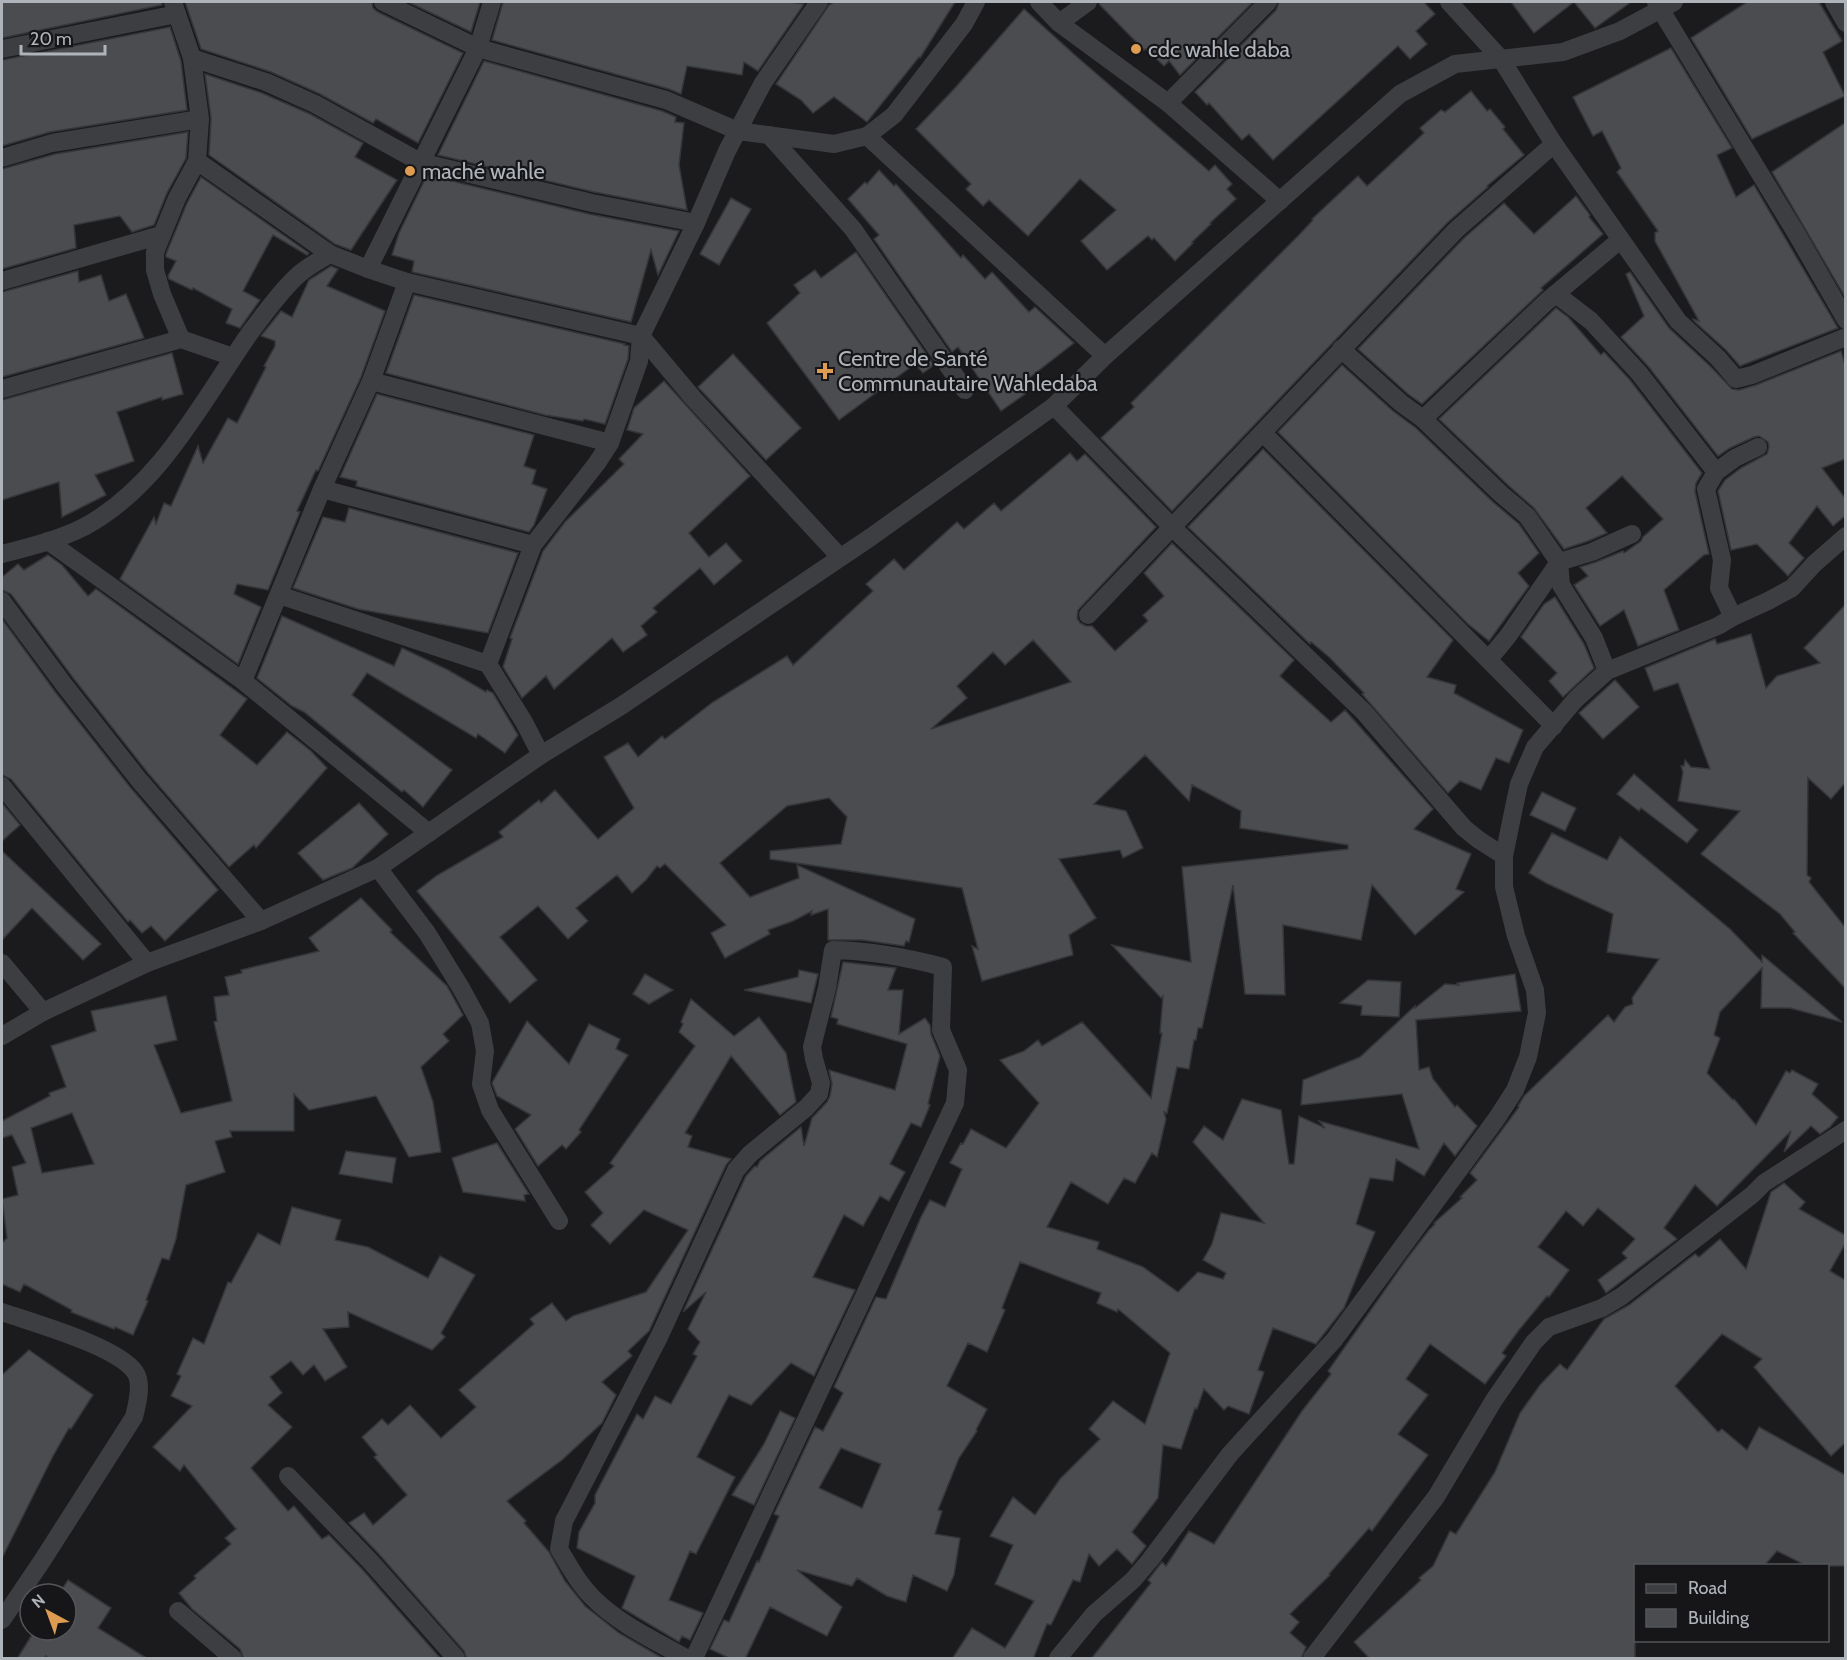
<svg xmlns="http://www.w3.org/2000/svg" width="1847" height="1660" font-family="Cabin,sans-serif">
  <rect width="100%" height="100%" fill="#1b1b1d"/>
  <g fill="#4a4c4f" stroke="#353639" stroke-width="1.5" fill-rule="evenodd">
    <path d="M2 2H162V5L2 38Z"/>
    <path d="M185 2H372L373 8 378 12 463 53 418 143 376 119 373 123 320 94 271 72 201 49Z"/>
    <path d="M408 2H480L471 32Z"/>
    <path d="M503 2H790L804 4 758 71 744 62 742 75 687 66 681 94 669 89 492 40Z"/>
    <path d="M834 2H955L920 58 919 57 867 122 834 97 813 113 801 100 776 84 829 5Z"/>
    <path d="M1099 2H1253L1180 75 1169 61 1164 66 1146 49 1144 50 1099 4Z"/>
    <path d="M1279 2H1424L1435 14 1416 31 1427 44 1410 59 1398 46 1273 160 1249 134 1242 140 1209 103 1207 105 1195 92 1276 10Z"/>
    <path d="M1511 2H1631L1595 28 1574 2 1534 33Z"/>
    <path d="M1747 2H1819L1842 41 1823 52 1845 96 1752 139 1691 38Z"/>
    <path d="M1024 9 1076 56 1209 171 1215 165 1232 184 1227 189 1236 199 1210 223 1211 224 1192 242 1193 243 1175 261 1154 238 1152 240 1148 236 1107 270 1081 241 1116 210 1080 179 1028 236 989 200 983 206 966 189 971 184 916 129 955 88Z"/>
    <path d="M170 27 181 61 187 110 50 132 2 146V60Z"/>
    <path d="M1671 48 1732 148 1717 155 1736 197 1754 185 1838 328 1740 366 1726 350 1694 321 1693 319 1699 321 1655 241V233L1658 231 1617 172 1621 168 1602 131 1593 136 1573 97Z"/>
    <path d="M484 61 662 111 676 117 675 122 684 123 679 165 687 210 594 192 438 155Z"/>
    <path d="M205 74 262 93 310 114 363 143 355 157 397 180 351 250 335 244 209 155 211 118Z"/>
    <path d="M1471 91 1487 111 1490 109 1505 127 1503 129 1524 155 1487 186 1488 187 1448 222 1172 511 1101 438 1134 407 1131 403 1299 235 1313 220 1312 219 1358 176 1367 186 1424 133 1420 128 1441 110 1445 112Z"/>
    <path d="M1845 123V297L1772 172Z"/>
    <path d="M188 132 186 158 167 193 154 225 132 232 120 216 74 225 76 248 2 269V169L55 154Z"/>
    <path d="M879 170 894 186 896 184 961 258 963 255 985 279 992 272 1029 312 1035 307 1074 343 1019 386 1025 394 1001 411 958 347 952 352 874 239 879 235 848 199 865 182 867 184Z"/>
    <path d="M427 175 589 214 679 231 658 275 651 250 631 322 412 272 414 261 392 255 399 233Z"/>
    <path d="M201 177 309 253 307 255 273 235 243 291 260 300 240 328 226 323 232 309 193 288 192 290 169 279 168 276 176 261 166 257V254L187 203Z"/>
    <path d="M1576 196 1590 215 1589 217 1603 234 1541 288 1543 290 1422 404 1408 394 1358 349 1464 238 1504 203 1534 234Z"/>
    <path d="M731 198 751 209 719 265 700 254Z"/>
    <path d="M856 252 934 365 923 373 915 364 839 420 767 323 800 293 794 285 815 270 821 278Z"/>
    <path d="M331 266 338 269 327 286 385 311 361 377 318 471 316 470 297 511 300 512 268 590 237 584 234 594 261 607 238 664 120 579 154 517 156 524 164 503 171 506 198 446 203 463 228 418 237 423 266 367 264 366 275 346V341L261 336 281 311 292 317 309 280Z"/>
    <path d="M78 271 79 282 101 275 109 301 126 294 144 338 2 377V292Z"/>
    <path d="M1630 272 1669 328 1710 366 1732 389 1739 390 1756 385 1841 351 1845 365V459L1822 468 1845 498V516L1833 526 1817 506 1789 543 1804 558 1788 576 1757 544 1731 550 1718 491 1725 480 1741 468 1767 454 1769 447 1768 442 1759 436 1754 437 1730 448 1718 456 1648 366 1621 337 1644 316 1626 274Z"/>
    <path d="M414 295 625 344 624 345 629 346 628 359 605 424 584 419 583 421 545 415 386 373Z"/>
    <path d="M1556 308 1568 317 1601 355 1604 352 1630 380 1702 473 1696 483 1695 491 1709 554 1704 555 1664 590 1679 630 1638 646 1624 610 1600 626 1574 585 1588 576 1580 567 1596 562 1623 551 1624 553 1641 541 1643 537 1663 519 1622 476 1586 508 1607 533 1588 541 1564 549 1534 508 1509 486 1439 419Z"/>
    <path d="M172 353 183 394 162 400V397L117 412 134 461 95 475 106 495 62 517 59 482 2 500V400Z"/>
    <path d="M733 354 801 428 766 460 698 387Z"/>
    <path d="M1342 365 1393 411 1416 428 1493 502 1519 524 1539 553 1518 573 1529 586 1489 641 1468 624 1278 432Z"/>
    <path d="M664 381 750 476 689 533 709 557 726 543 742 561 714 585 700 568 653 608 657 612 641 626 647 635 623 652 612 638 554 689 546 676 522 698 503 667 512 639 510 638 543 551 565 522 624 464 619 459 643 434 627 430 634 408Z"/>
    <path d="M377 394 534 435 524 466 536 470 532 484 547 489 534 525 529 532 356 486 357 481 340 477Z"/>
    <path d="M1263 449 1453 640 1427 677 1456 685 1454 693 1523 730 1509 763 1496 758 1481 790 1460 781 1448 793 1362 694 1364 693 1329 657 1311 642 1310 644 1188 527Z"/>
    <path d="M1070 453 1077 461 1085 454 1156 527 1078 610 1077 618 1080 623 1086 626H1092L1115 651 1148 621 1143 615 1164 596 1144 573 1172 543 1294 660 1280 676 1331 722 1345 710 1433 809 1414 829 1471 854 1456 889 1464 892 1415 935 1372 885 1361 940 1283 925 1285 995 1245 994 1233 885 1202 1028H1198L1196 1040H1194L1189 1069 1177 1067 1167 1113 1164 1112 1166 1119 1157 1157 1152 1153 1135 1183 1124 1178 1108 1204 1071 1182 1047 1227 1099 1242 1097 1249 1143 1267 1178 1292 1198 1272 1223 1279 1226 1273 1203 1260 1212 1244 1221 1213 1264 1223 1193 1142 1204 1126 1223 1140 1242 1099 1281 1110 1289 1164H1294L1299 1116 1325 1128 1319 1121 1419 1149 1402 1094 1301 1105 1303 1080 1360 1057 1415 1006V1008L1445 984 1459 985 1457 983 1515 974 1521 1011 1416 1020 1419 1070 1429 1067 1433 1079 1455 1107 1457 1105 1477 1126 1455 1156 1444 1143 1424 1176 1396 1159 1393 1181 1370 1178 1356 1224 1375 1232 1344 1308 1316 1344 1273 1328 1258 1370 1264 1372 1249 1414 1228 1406 1224 1410 1204 1389 1197 1409 1195 1408 1181 1449 1163 1445 1158 1498 1132 1532 1146 1546 1132 1564 1117 1549 1099 1566 1089 1554 1080 1582 1073 1580 1051 1625 1047 1624 1033 1659H952L972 1628 1005 1648 1034 1601 995 1584 1013 1545 990 1536 1013 1497 1035 1515 1060 1479 1100 1439 1089 1429 1113 1401 1145 1424 1170 1353 1118 1309 1117 1312 1097 1303 1101 1293 1020 1262 1002 1308 1005 1310 987 1352 968 1343 947 1386 987 1409 976 1430 977 1431 959 1458 938 1510 942 1511 935 1534 960 1538 954 1575 947 1591 913 1575 906 1602 887 1596 857 1578 852 1586 797 1570 842 1607 827 1636 770 1607 745 1659H731L710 1649 724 1620 729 1622 757 1561 759 1562 779 1516 774 1514 815 1427 823 1431 843 1393 834 1387 876 1297 886 1299 921 1217 930 1200 945 1207 962 1169 950 1163 961 1143 963 1144 971 1129 1006 1148 1039 1103 1000 1060 1024 1051 1038 1040 1042 1046 1082 1022 1151 1098 1162 1033H1160L1163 996 1161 998 1112 945 1191 962 1182 867 1348 849V845L1240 828 1241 811 1192 785 1189 801 1145 755 1094 804 1126 811 1143 848 1123 858 1120 850 1059 859 1096 918 1069 935 1073 955 982 981 972 946 978 949 962 888 770 859V851L841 844 847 817 829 798 787 806 720 863 750 897 799 878 797 865 915 919 909 942 906 941 904 946 862 940H828V909L811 915 812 911 793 921 768 930 770 934 725 958 711 933 726 925 665 864 660 868 657 866 646 880 632 893 617 875 576 908 588 921 568 939 538 906 500 937 537 980 510 1003 417 891 436 876 503 837 499 832 539 800 541 803 555 790 598 839 634 808 604 757 628 743 638 757 662 736 665 739 713 702 787 656 793 665 873 591 866 584 894 559 904 570 957 522 964 529 994 503 1001 511ZM1033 640 1071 682 931 729 967 698 957 686 993 652 1005 665ZM841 1448 881 1464 862 1508 819 1488Z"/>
    <path d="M349 508 518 553 488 633 358 609 293 588 323 517 345 522Z"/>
    <path d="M48 555 62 565 88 596 96 589 247 699 220 735 257 765 287 732 311 751 327 768 256 848 254 845 229 867 148 773 74 679 11 594 2 590V577L18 564 24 570Z"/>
    <path d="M1555 597 1584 644 1594 668 1563 697 1549 681 1557 673 1521 637 1544 604Z"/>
    <path d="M1845 605V783L1831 799 1808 778 1807 875 1811 878 1809 882 1845 927V988L1793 933 1795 932 1780 914 1701 854 1740 811 1678 801 1683 772 1681 766H1684L1685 760 1691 767 1710 769 1678 683 1654 691 1645 668 1715 639 1717 644 1751 634 1766 688 1777 676 1820 663 1804 648Z"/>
    <path d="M282 616 394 666 402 648 448 670 486 692 487 690 493 693 518 735 505 753 478 734 476 738 367 673 352 695 452 770 423 807 404 790 402 792 304 712 292 706 257 678Z"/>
    <path d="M2 619 56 693 130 787 218 890 165 941 151 926 142 933 130 920 128 922 11 779 2 775Z"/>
    <path d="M1615 680 1639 707 1603 739 1579 713Z"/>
    <path d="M1634 774 1698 830 1687 843 1641 808 1639 811 1617 794Z"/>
    <path d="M1542 792 1576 808 1565 831 1530 815Z"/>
    <path d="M2 803 20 825 2 841Z"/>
    <path d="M359 803 388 834 352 868 323 880 298 853Z"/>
    <path d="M1552 833 1607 860 1620 837 1730 929 1762 962V955L1842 1022 1790 1008H1761L1762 968 1720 1012 1714 1035 1720 1038 1707 1073 1733 1100 1734 1099 1756 1125 1786 1071 1790 1073 1792 1070 1818 1084 1812 1094 1838 1117 1830 1127 1820 1134 1811 1126 1784 1152 1791 1131 1717 1206 1695 1185 1664 1228 1677 1239 1606 1293 1598 1280 1627 1258 1622 1253 1635 1239 1598 1208 1583 1226 1566 1211 1538 1247 1569 1270 1549 1297 1547 1296 1519 1330 1502 1353 1506 1356 1485 1384 1430 1344 1406 1379 1428 1395 1398 1434 1428 1455 1372 1531 1369 1528 1329 1574 1330 1575 1290 1614 1299 1622 1290 1633 1306 1647 1301 1659H1091L1151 1583 1148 1580 1162 1562 1166 1566 1189 1531 1214 1544 1302 1411 1331 1374 1328 1371 1406 1260 1429 1230 1435 1224 1434 1223 1462 1198 1460 1197 1477 1180 1470 1173 1519 1107 1518 1106 1524 1096 1608 1015 1614 1022 1625 1007 1633 1004 1632 998 1659 959 1607 952 1613 914 1546 883 1529 873Z"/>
    <path d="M2 851 101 944 83 960 32 908 2 940Z"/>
    <path d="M361 898 392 930 390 932 447 986 463 1015 443 1034 449 1041 421 1067 433 1102 441 1152 409 1157 376 1096 309 1110 294 1094V1131H230L232 1137 215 1141 225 1172 186 1185 176 1239 169 1260 162 1258 146 1300 148 1301 133 1335 115 1327 114 1329 71 1312 72 1310 24 1284 20 1292 2 1284V1243L7 1238 2 1199 18 1195 12 1167 26 1163 12 1135 2 1138V1121L50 1096 49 1093 66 1087 51 1046 96 1031 91 1011 166 996 177 1040 154 1045 181 1113 232 1101 214 1022 217 1021 214 997 229 995 225 977 242 973 241 970 319 951 309 938ZM72 1113 94 1164 42 1173 31 1128Z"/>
    <path d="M843 962 896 968 888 990H903L899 1034 925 1018 930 1025 931 1034 940 1056 928 1104 930 1105 921 1127 911 1123 890 1164 905 1172 889 1201 880 1196 863 1226 844 1215 813 1277 855 1290 814 1376 791 1363 751 1405 729 1395 697 1457 735 1477 696 1554 690 1551 669 1600 703 1613 690 1640 682 1636 679 1642 622 1608 635 1576 577 1548 579 1532 595 1503V1495L637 1414 643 1419 655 1396 671 1404 697 1356 693 1354 700 1342 688 1329 706 1292 683 1312 746 1176 755 1166 757 1167 760 1161 801 1127 804 1146 812 1118 827 1102 830 1096 832 1084 829 1070 895 1090 907 1044 837 1024 838 1019 831 1017Z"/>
    <path d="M799 970 818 974 811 1003 744 990 798 977Z"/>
    <path d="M645 974 673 990 649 1004 633 994Z"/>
    <path d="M1368 980 1401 982 1399 1017 1361 1015 1362 1006 1340 1003Z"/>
    <path d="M691 999 734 1036 759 1017 786 1053 796 1102 780 1115 731 1056 685 1133 692 1136 688 1147 731 1159 726 1165 649 1331 628 1351 632 1356 602 1382 616 1395 602 1423 562 1460 507 1501 526 1521 524 1523 549 1552 565 1581 585 1606 619 1633 664 1659H467L464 1651 378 1553 349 1523 364 1513 373 1525 407 1495 374 1457 377 1455 362 1437 382 1419 388 1425 410 1405 441 1438 476 1407 459 1390 534 1324 530 1319 552 1303 566 1321 573 1316 646 1292 688 1230 644 1210 610 1244 591 1225 603 1213 585 1192 614 1166 610 1163 695 1046 679 1032 683 1024 681 1022Z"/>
    <path d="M527 1021 569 1064 589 1024 620 1039 616 1049 628 1055 579 1130 581 1132 566 1149 562 1145 538 1166 515 1129 531 1115 497 1096 492 1083Z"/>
    <path d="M497 1143 529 1194 524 1195 525 1201 463 1192 452 1158Z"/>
    <path d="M346 1151 396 1158 392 1183 339 1174Z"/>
    <path d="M1784 1183 1805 1202 1799 1209 1845 1235V1244L1830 1271 1845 1280V1443L1831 1456 1754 1367 1762 1359 1722 1334 1675 1386 1718 1432 1722 1429 1747 1450 1759 1427 1845 1475V1566H1807L1777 1551 1764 1566H1635V1659H1370L1354 1642 1421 1580 1419 1578 1433 1566 1450 1531 1456 1534 1495 1472 1520 1413 1540 1385 1560 1364 1567 1370 1604 1319 1629 1305 1695 1254 1699 1257 1720 1239 1746 1269 1771 1192Z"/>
    <path d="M292 1207 341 1220 335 1240 368 1247 428 1278 440 1256 475 1275 441 1333 445 1337 432 1350 348 1312 349 1327 323 1329 347 1367 325 1381 314 1365 303 1375 291 1361 270 1377 282 1393 268 1405 292 1427 251 1468 288 1511 294 1506 322 1539 329 1535 362 1569 441 1659H244L240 1649 192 1609 179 1593 196 1578 194 1576 231 1544 225 1538 236 1529 184 1465 180 1471 153 1447 192 1406 171 1396 181 1376 177 1374 193 1338 204 1344 228 1282 231 1283 258 1233 280 1245Z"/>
    <path d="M29 1350 93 1395 71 1429 69 1428 53 1456 2 1558V1375Z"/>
    <path d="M780 1411 795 1418 754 1505 732 1495 764 1444Z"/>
    <path d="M68 1580 111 1608 98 1628 148 1659H49L46 1656 44 1659H17L35 1630H66V1594H59Z"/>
  </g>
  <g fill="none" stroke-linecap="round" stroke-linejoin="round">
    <g stroke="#3d3e42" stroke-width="18">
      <path d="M173 2 192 58 200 119 197 161 177 198 155 252V270L162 294 181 339"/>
      <path d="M383 2 478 48 666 100 738 131 834 144 867 136 894 115 964 24 976 2"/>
      <path d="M1039 2 1059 23 1168 103 1280 201"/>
      <path d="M1449 2 1501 59 1554 144 1678 321 1718 358 1736 379 1752 375 1846 337"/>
      <path d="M1656 2 1796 233 1846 320"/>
      <path d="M1834 2 1846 23"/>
      <path d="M1059 23 1088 2"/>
      <path d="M2 49 177 14"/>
      <path d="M192 58 266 82 315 104 420 162 592 203 696 223"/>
      <path d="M1168 103 1268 2"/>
      <path d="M769 135 853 229 965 390"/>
      <path d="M867 136 1105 356"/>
      <path d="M2 158 52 143 200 119"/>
      <path d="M197 161 330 254 368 269 407 282 641 336 693 398 840 557"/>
      <path d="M368 269 478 48 492 2"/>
      <path d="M2 281 161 235"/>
      <path d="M1556 294 1591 321 1639 373 1716 472"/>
      <path d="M1341 349 1401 403 1423 419 1501 494 1527 516 1559 562 1561 585 1594 638 1607 671"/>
      <path d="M371 381 610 443"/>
      <path d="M2 389 181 339 233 357"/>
      <path d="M1054 406 1173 528 1364 712 1464 828 1479 840 1504 856"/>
      <path d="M1423 419 1546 302 1620 240"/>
      <path d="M1263 433 1554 726"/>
      <path d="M322 489 533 545"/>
      <path d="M48 541 243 681 429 833"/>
      <path d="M2 554C29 547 58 540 84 527 162 485 203 399 252 330 266 312 279 293 296 277 305 268 318 261 330 254"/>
      <path d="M279 595 488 664 524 722 541 755"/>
      <path d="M2 601 65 686 139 780 261 921"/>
      <path d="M1088 615 1456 230 1554 144"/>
      <path d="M1733 617 1719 588 1722 560 1706 489 1716 472 1735 458 1758 447"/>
      <path d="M1489 659 1508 636 1559 562 1592 552 1632 534"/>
      <path d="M488 664 533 545 597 463 610 443 639 361 641 336 696 223 727 151 763 83 819 2"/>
      <path d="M243 681 322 489 371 381 407 282"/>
      <path d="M2 786 147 963"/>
      <path d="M378 868 427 933 461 988 480 1023 485 1051 481 1084 490 1110 559 1221"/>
      <path d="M2 963 43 1012"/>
      <path d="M2 1036 43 1012 147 963 261 921 378 868 541 755 621 706 871 537 1054 406 1105 356 1400 94 1455 64 1563 52 1620 31 1674 2"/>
      <path d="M2 1312C33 1323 117 1346 135 1372 143 1383 137 1405 134 1417L42 1561 2 1620"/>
      <path d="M288 1476 370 1561 456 1658"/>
      <path d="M178 1611 233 1658"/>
      <path d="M686 1658C654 1640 619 1624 593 1598 579 1584 569 1566 559 1549L564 1521 659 1337 736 1170 750 1154 806 1108 819 1094 821 1083 814 1059 812 1047 827 988 833 950C871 951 906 957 943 967L941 1030 958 1070 955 1103 694 1658"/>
      <path d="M1058 1658 1094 1614 1133 1580 1150 1560 1230 1454 1334 1340 1497 1118 1515 1090 1528 1057 1537 1013 1535 990 1516 936 1504 887V856L1513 812 1519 784 1535 747 1576 699 1607 671 1718 626 1733 617 1768 601 1792 588 1814 564 1846 536"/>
      <path d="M1312 1658 1436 1497 1494 1400 1534 1342 1549 1327 1602 1308 1622 1296 1752 1195 1764 1183 1846 1130"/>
    </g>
  </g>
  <g fill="#de9b52" stroke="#161618" stroke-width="2">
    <circle cx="1136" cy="49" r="6"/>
    <circle cx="410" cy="171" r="6"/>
    <path d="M822 362h6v6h6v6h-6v6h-6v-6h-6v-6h6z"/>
  </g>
  <g text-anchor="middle" stroke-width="4.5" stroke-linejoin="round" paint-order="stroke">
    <g font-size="22" fill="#afb4bb" stroke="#161618" text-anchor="start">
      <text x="1148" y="57">cdc wahle daba</text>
      <text x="422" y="179">maché wahle</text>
      <text x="838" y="366">Centre de Santé<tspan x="838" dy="25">Communautaire Wahledaba</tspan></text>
    </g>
  </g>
  <rect width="1847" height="1660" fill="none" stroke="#afb4bb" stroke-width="6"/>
  <rect x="1634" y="1564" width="195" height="78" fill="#161618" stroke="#535559" stroke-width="1.5"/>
  <rect x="1646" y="1584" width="30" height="9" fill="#3d3e42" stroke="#535559" stroke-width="1.5"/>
  <text x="1688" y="1594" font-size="18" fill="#afb4bb">Road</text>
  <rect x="1646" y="1609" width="30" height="18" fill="#4a4c4f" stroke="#535559" stroke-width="1.5"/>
  <text x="1688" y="1624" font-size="18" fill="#afb4bb">Building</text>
  <g transform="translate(48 1612) rotate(319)"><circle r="28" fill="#161618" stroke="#535559" stroke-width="1.5"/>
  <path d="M0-4.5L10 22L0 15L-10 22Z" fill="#de9b52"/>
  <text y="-9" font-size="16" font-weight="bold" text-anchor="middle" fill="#afb4bb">N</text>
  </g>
  <path d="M21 45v9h84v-9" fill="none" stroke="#afb4bb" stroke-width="3"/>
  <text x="30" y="45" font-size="18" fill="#afb4bb" stroke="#161618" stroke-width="4.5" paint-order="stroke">20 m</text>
</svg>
